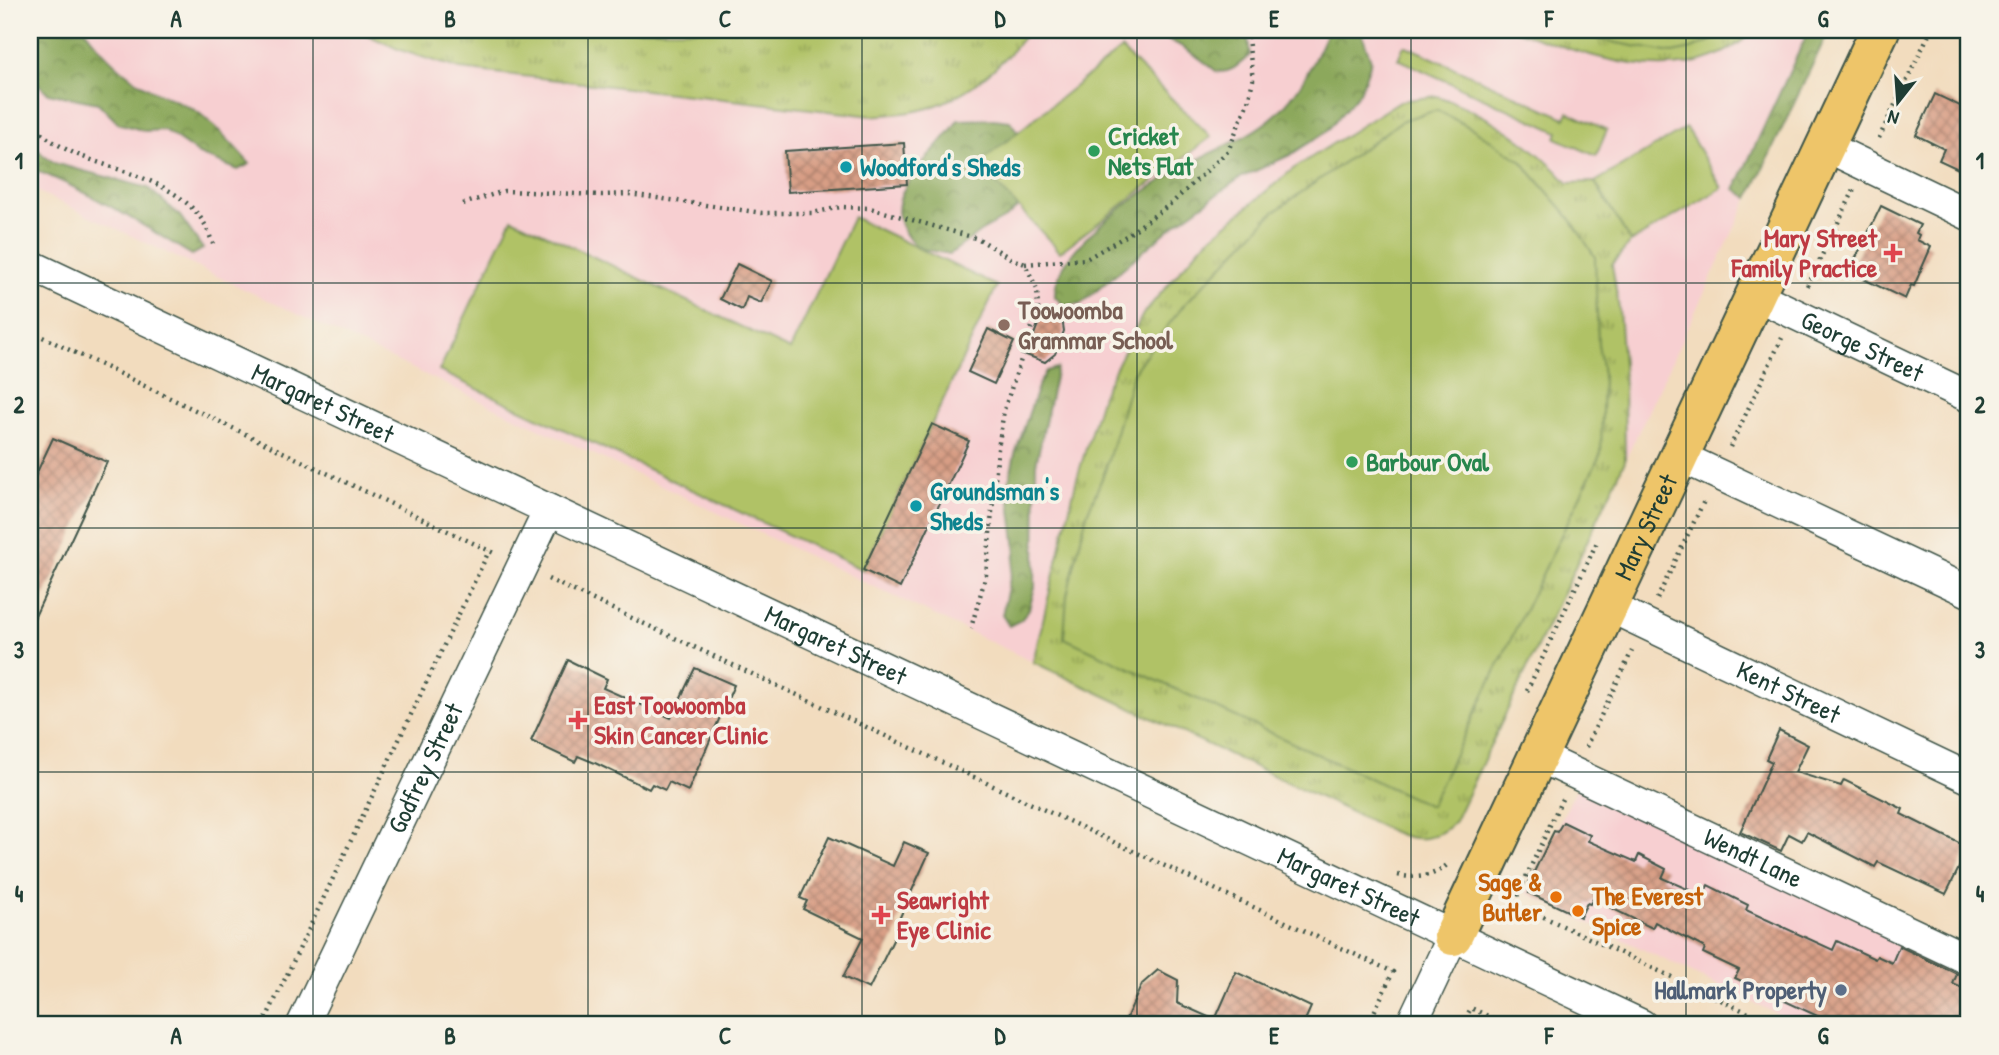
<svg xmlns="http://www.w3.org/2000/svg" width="1999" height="1055" font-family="'Patrick Hand',sans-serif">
  <defs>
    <pattern id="grass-tufts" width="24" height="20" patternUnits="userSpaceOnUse" patternTransform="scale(1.75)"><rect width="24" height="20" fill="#b0c266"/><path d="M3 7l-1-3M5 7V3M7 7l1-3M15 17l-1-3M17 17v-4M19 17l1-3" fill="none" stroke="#8f9f55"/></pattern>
    <pattern id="forest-crowns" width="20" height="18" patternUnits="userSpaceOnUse" patternTransform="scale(1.75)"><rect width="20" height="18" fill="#8ca85b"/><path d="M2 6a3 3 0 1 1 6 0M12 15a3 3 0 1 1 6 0" fill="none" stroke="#728a4c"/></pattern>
    <pattern id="building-cross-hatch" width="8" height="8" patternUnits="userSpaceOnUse" patternTransform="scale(1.75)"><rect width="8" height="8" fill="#d89e85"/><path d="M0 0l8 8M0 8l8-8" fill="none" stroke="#af826e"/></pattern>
  </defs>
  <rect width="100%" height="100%" fill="#f7f3e8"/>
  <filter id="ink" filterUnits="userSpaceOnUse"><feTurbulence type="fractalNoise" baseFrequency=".0143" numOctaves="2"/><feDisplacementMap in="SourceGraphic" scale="14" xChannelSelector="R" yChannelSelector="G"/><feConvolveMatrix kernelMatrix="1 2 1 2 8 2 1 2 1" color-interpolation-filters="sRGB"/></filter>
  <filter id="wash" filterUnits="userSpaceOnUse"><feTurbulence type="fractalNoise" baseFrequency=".00686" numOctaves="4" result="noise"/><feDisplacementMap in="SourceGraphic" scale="28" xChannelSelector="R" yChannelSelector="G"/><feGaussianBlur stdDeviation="1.57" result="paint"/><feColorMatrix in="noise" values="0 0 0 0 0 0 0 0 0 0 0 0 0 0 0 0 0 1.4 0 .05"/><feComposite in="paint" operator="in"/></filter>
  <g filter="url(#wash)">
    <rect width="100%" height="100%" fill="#f2dcbe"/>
    <g fill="#f7cfd1">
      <path d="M30 30H1828L1455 821 1446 831 1434 837 1420 839 1406 838 1393 832 30 188Z"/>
      <path d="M1579 783 1969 959V1025H1800L1526 893Z"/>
    </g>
    <g fill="url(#grass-tufts)" stroke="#68804d" stroke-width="2">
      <path d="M357 30H1028C1005 65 962 100 921 110 905 114 888 114 872 116L460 69 400 50Z"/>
      <path d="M1515 30H1755C1687 96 1592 57 1515 30Z"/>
      <path d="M1437 96C1484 111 1536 146 1568 183L1595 182 1631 242 1612 264 1619 309 1624 379 1625 461 1455 821C1437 840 1418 843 1393 832L1033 662 1076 482 1102 395 1143 314 1203 244 1293 169 1400 101Z"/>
    </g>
    <g fill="url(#forest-crowns)" stroke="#567248" stroke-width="2">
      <path d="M30 30H85C103 54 123 74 150 89 166 98 184 102 199 113 218 128 234 146 250 164L238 170 199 154 164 130 145 131 118 123 98 103 48 93 30 76Z"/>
      <path d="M1138 30H1242L1248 39 1250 55C1241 63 1230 75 1216 71 1191 51 1171 37 1138 30Z"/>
      <path d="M1328 30H1361L1371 61 1360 92 1326 132 1290 155 1240 178 1174 225 1082 303 1065 306 1055 297C1052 247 1147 188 1186 166 1215 149 1250 138 1275 115 1301 92 1314 61 1328 30Z"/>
      <path d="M1809 30H1829L1749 198 1735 189Z"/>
      <path d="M994 119 1010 121 1034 156 1040 172 1018 207 1007 217 980 232 950 254C942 252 924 251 918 247 910 242 905 234 901 225 885 188 940 150 958 120Z"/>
      <path d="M30 142 44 156 57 164 148 188 180 216 203 249 192 255C140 223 87 190 30 168Z"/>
      <path d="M1057 368 1036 464 1035 587 1029 609 1021 620 1009 626 1002 615 1016 550 1008 485 1015 454 1039 384 1046 371Z"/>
    </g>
    <g fill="#b0c266" stroke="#68804d" stroke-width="2">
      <path d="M1566 30H1734L1692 49 1672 53 1606 41Z"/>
      <path d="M1404 45 1565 118 1568 112 1607 130 1596 156 1556 138 1558 132 1398 59Z"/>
      <path d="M1121 49 1211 137 1060 252 978 164Z"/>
      <path d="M1437 110 1475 130 1521 161 1570 218 1595 257 1598 344 1603 374 1601 453 1430 806 1064 638 1067 595 1087 514 1105 471 1133 373 1155 342 1184 305 1274 212 1403 120Z"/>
      <path d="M1686 128 1722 188 1631 242 1595 182Z"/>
      <path d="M853 217 997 286 863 570 439 371 512 218 790 350Z"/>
    </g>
    <g id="blocks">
      <g fill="url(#building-cross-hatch)">
        <path d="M1969 89V174L1939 160 1944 149 1916 135 1935 94 1962 107Z"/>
        <path d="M904 143 907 184 788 192 785 151Z"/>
        <path d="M1881 206 1920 225 1916 233 1919 235 1917 240 1931 247 1914 286 1911 285 1905 299 1849 272Z"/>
        <path d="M737 264 772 281 761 303 747 297 742 310 720 299Z"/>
        <path d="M1049 313 1062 318 1064 331 1055 354 1045 362 1026 355 1039 322Z"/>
        <path d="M988 329 1014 342 994 384 968 372Z"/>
        <path d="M932 424 969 441 900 588 863 570Z"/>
        <path d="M53 438 107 462 30 627V487Z"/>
        <path d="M568 660 607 679 603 688 671 718 695 668 734 685 688 791 669 782 665 790 652 784 649 789 595 763 578 756 575 762 531 741Z"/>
        <path d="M1779 730 1808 745 1795 772 1841 786 1844 780 1903 809 1901 814 1969 848 1946 894 1878 862 1875 867 1807 832 1802 841 1789 834 1781 851 1740 832 1772 762 1766 759Z"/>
        <path d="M1563 822 1590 835 1588 841 1636 862 1639 855 1666 869 1662 878 1703 896 1708 885 1748 905 1746 910 1833 950 1837 941 1875 959 1877 956 1892 963 1899 946 1957 974 1953 984 1969 991V1025H1837L1735 978 1739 970 1703 953 1705 948 1655 922 1652 928 1593 899 1590 904 1587 903 1580 917 1529 893 1533 884 1529 882 1554 831 1557 832Z"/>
        <path d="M829 837 893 866 904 842 929 853 896 926 899 928 869 989 843 977 863 938 803 909 807 901 800 898Z"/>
        <path d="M1158 970 1178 980 1177 1003 1215 1020 1236 972 1311 1007 1303 1025H1123L1142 984Z"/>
      </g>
    </g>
  </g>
  <g filter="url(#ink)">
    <use href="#blocks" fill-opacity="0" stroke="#3f5549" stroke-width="2"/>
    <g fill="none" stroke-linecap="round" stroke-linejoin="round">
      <g stroke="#3f5549" stroke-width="33">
        <g id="minor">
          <path d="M1825 146 1969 215"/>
          <path id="s1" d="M30 265 1642 1025"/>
          <path id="s2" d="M1755 295 1969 397"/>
          <path d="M1679 456 1969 592"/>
          <path id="s3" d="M1608 606 1969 778"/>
          <path id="s4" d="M1538 756 1969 960"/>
          <path id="s5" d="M302 1025 549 510"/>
          <path d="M1411 1025 1453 936"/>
        </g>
      </g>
      <g stroke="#3f5549" stroke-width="42">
        <g id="major">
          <path id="s6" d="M1453 936 1880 30"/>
        </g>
      </g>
      <g stroke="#3f5549" stroke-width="4.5" stroke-dasharray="2 5" stroke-linecap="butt">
        <path d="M30 125C44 136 60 147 76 154 119 172 178 181 204 223 208 229 210 237 213 244"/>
        <path d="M1879 138 1931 30"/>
        <path d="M463 204 504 191 601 195 629 194 762 213H812L841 207 870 208 979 239 1010 258 1025 264 1037 289 1038 309 1004 410 998 449 986 575 971 628"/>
        <path d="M30 229 42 235"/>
        <path d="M1025 264 1086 259 1126 236 1173 202 1228 151 1248 102 1253 80 1247 30"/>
        <path d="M1807 286 1854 190"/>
        <path d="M30 331 496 554"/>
        <path d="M1730 447 1782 338"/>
        <path d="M548 579 1393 972 1368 1025"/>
        <path d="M1657 599 1705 499"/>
        <path d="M1527 691 1598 540"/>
        <path d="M1586 747 1632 651"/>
        <path d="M1562 799 1514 903 1774 1025"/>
        <path d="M1398 875C1416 879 1434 877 1448 864"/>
        <path d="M263 1025 489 551"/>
        <path d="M1462 1025 1471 1008 1507 1025"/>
      </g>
      <use href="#minor" stroke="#fff" stroke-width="30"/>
      <use href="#major" stroke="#eec569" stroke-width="38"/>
    </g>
  </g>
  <path fill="none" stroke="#1f3d34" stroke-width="2" stroke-opacity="0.55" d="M313 30V1025M588 30V1025M862 30V1025M1137 30V1025M1411 30V1025M1686 30V1025M30 283H1969M30 528H1969M30 772H1969"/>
  <g fill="#2e9e5b" stroke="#f7f3e8" stroke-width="2.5">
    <circle cx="1094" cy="151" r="7"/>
    <circle cx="1352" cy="462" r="7"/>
  </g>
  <g fill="#0f9aa8" stroke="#f7f3e8" stroke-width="2.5">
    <circle cx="846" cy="167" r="7"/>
    <circle cx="916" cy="506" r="7"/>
  </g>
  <g fill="#e0444e" stroke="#f7f3e8" stroke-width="2.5">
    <path d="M1889.5 242.5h7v7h7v7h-7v7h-7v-7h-7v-7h7z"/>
    <path d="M574.5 709.5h7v7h7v7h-7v7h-7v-7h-7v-7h7z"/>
    <path d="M877.5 904.5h7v7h7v7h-7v7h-7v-7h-7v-7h7z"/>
  </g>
  <circle fill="#8d6e63" stroke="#f7f3e8" stroke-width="2.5" cx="1004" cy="325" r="7"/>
  <g fill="#e8710a" stroke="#f7f3e8" stroke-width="2.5">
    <circle cx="1556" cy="897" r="7"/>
    <circle cx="1578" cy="911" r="7"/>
  </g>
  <circle fill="#5c6f8a" stroke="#f7f3e8" stroke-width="2.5" cx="1841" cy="990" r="7"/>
  <g text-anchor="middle" stroke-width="7" stroke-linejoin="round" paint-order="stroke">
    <g font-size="26" font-weight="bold" fill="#27864d" stroke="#f7f3e8" text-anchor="start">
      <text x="1108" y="145">Cricket<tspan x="1108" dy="30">Nets Flat</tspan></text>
      <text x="1366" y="471">Barbour Oval</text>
    </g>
    <g font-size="26" font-weight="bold" fill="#0d838f" stroke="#f7f3e8" text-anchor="start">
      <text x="860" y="176">Woodford's Sheds</text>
      <text x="930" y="500">Groundsman's<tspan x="930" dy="30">Sheds</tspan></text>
    </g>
    <g font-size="26" font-weight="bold" fill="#be3a42" stroke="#f7f3e8" text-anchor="start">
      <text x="1877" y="247" text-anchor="end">Mary Street<tspan x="1877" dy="30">Family Practice</tspan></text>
      <text x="594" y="714">East Toowoomba<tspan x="594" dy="30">Skin Cancer Clinic</tspan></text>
      <text x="897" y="909">Seawright<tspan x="897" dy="30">Eye Clinic</tspan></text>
    </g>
    <g font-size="26" font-weight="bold" fill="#785e54" stroke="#f7f3e8" text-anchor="start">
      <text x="1018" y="319">Toowoomba<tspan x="1018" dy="30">Grammar School</tspan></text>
    </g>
    <g font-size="26" fill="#1f3d34" stroke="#f7f3e8">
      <text dy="9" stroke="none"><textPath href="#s2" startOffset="119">George Street</textPath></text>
      <text dy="9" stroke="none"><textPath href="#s1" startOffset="324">Margaret Street</textPath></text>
      <text dy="9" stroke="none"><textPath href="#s6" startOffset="452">Mary Street</textPath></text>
      <text dy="9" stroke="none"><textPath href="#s1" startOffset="891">Margaret Street</textPath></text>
      <text dy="9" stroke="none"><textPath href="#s3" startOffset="200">Kent Street</textPath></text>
      <text dy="9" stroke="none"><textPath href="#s5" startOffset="285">Godfrey Street</textPath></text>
      <text dy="9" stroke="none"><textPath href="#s4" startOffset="238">Wendt Lane</textPath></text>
      <text dy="9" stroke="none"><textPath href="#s1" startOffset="1458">Margaret Street</textPath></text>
    </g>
    <g font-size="26" font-weight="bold" fill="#c56008" stroke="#f7f3e8" text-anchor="end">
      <text x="1542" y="891">Sage &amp;<tspan x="1542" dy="30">Butler</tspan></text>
      <text x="1592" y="905" text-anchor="start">The Everest<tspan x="1592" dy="30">Spice</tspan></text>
    </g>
    <g font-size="26" font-weight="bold" fill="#4e5e75" stroke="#f7f3e8" text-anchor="end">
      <text x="1827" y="999">Hallmark Property</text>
    </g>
  </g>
  <rect width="1999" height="1055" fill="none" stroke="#f7f3e8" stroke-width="77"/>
  <g transform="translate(1898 102) rotate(197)" stroke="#f7f3e8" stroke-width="5" paint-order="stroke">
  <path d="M0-5L12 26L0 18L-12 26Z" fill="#1f3d34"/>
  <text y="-10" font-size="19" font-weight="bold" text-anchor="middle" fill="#1f3d34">N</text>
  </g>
  <rect x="38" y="38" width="1922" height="978" fill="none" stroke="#1f3d34" stroke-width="2.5"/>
  <g font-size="23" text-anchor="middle" font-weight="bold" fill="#1f3d34">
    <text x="176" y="27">A</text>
    <text x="450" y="27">B</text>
    <text x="725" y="27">C</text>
    <text x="1000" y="27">D</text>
    <text x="1274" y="27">E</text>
    <text x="1549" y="27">F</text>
    <text x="1823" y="27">G</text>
    <text x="19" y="169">1</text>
    <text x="1980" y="169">1</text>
    <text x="19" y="413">2</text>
    <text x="1980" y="413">2</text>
    <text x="19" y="658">3</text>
    <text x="1980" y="658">3</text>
    <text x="19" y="902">4</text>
    <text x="1980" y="902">4</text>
    <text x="176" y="1044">A</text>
    <text x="450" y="1044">B</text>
    <text x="725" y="1044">C</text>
    <text x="1000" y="1044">D</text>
    <text x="1274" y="1044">E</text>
    <text x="1549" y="1044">F</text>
    <text x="1823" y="1044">G</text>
  </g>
</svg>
